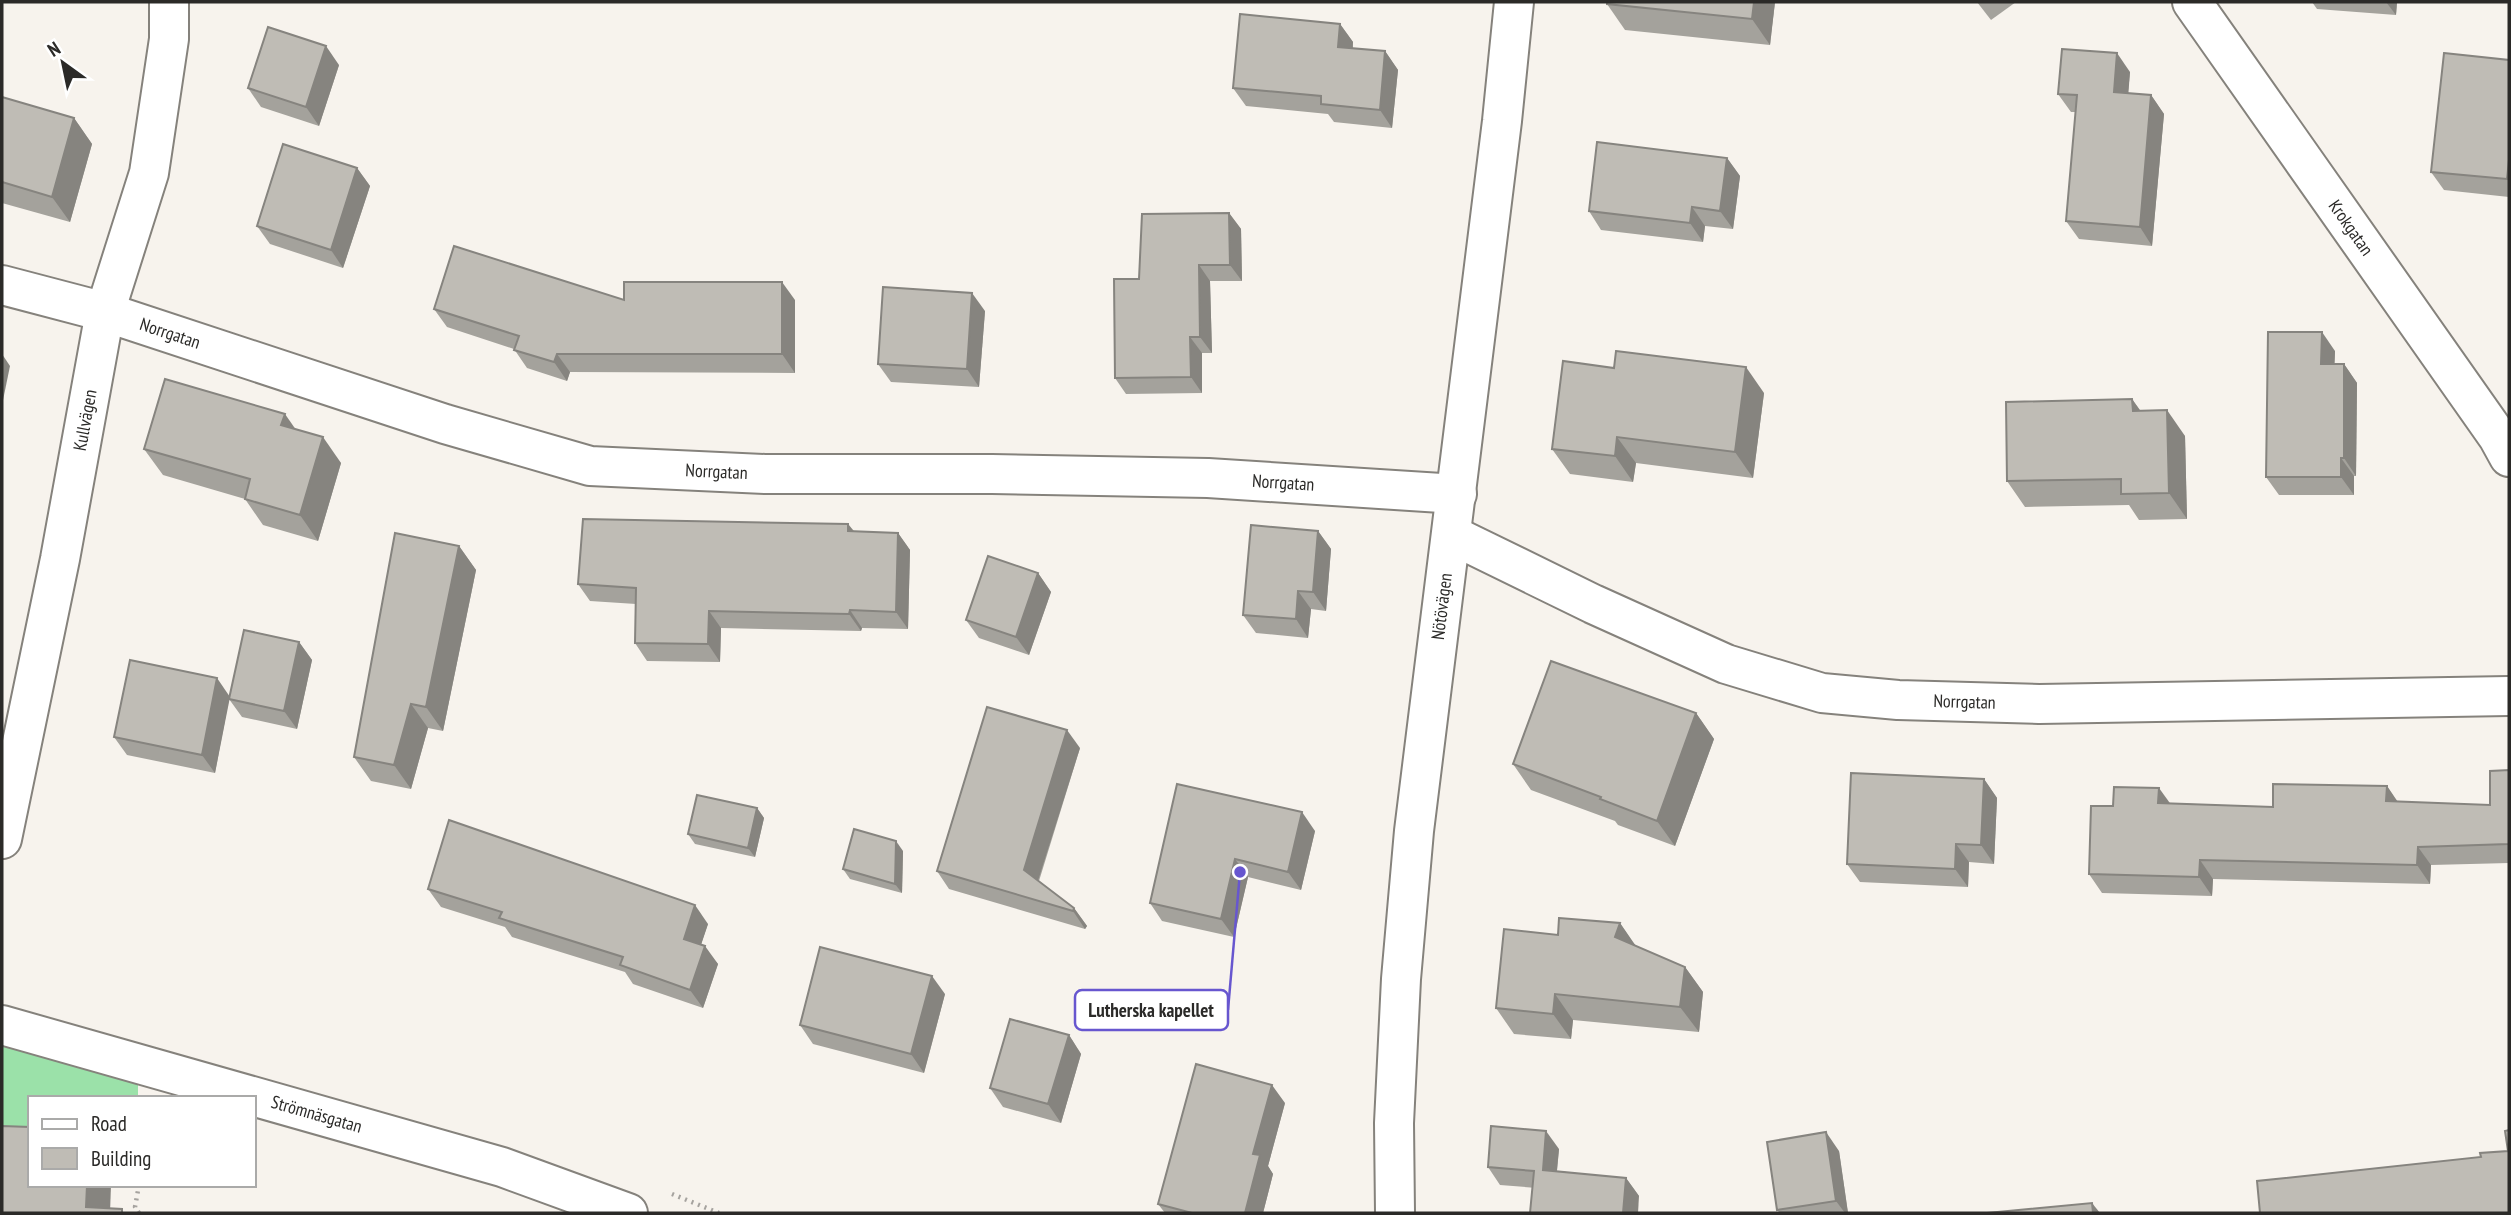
<svg xmlns="http://www.w3.org/2000/svg" width="2511" height="1215" font-family="'PT Sans Narrow',sans-serif">
  <rect width="100%" height="100%" fill="#f7f3ed"/>
  <path fill="#9be1a9" d="M2 1044 138 1084V1098H30V1143L2 1144Z"/>
  <g fill="none" stroke-linecap="round" stroke-linejoin="round">
    <g stroke="#85827c" stroke-width="42">
      <g id="minor">
        <path id="s1" d="M2192 2 2498 437 2509 457"/>
        <path id="s2" d="M2 285 105 312 445 424 590 466 765 474H992L1208 478 1457 494"/>
        <path id="s3" d="M1452 535 1593 604 1726 664 1822 693 1898 700 2039 704 2509 696"/>
        <path id="s4" d="M2 839 60 559 105 312 149 173 169 39V2"/>
        <path id="s5" d="M2 1025 502 1167 628 1213"/>
        <path id="s6" d="M1395 1213 1394 1123 1401 979 1414 831 1502 121 1514 2"/>
      </g>
    </g>
    <g stroke="#a6a39f" stroke-width="4.5" stroke-dasharray="2 5" stroke-linecap="butt">
      <path d="M672 1194 719 1213"/>
      <path d="M139 1213 135 1207 139 1185"/>
    </g>
    <use href="#minor" stroke="#fff" stroke-width="38"/>
  </g>
  <g fill="#a4a29c">
    <path d="M1775 2 1770 45 1625 30 1607 4Z"/>
    <path d="M1977 2H2016L1991 20Z"/>
    <path d="M2312 2H2397L2396 15 2317 9Z"/>
    <path d="M1340 24 1353 42V48L1385 51 1398 70 1392 128 1334 122 1328 114 1246 106 1233 88Z"/>
    <path d="M2509 60V197L2444 190 2431 172Z"/>
    <path d="M339 65 319 126 261 107 248 88Z"/>
    <path d="M2130 72 2128 93 2151 95 2164 114 2152 246 2079 239 2066 221 2076 112H2071L2058 94Z"/>
    <path d="M2 97 74 118 92 144 70 222 2 203Z"/>
    <path d="M1727 158 1740 176 1733 229 1705 226 1703 242 1601 230 1589 211Z"/>
    <path d="M357 168 370 186 343 268 270 244 257 226Z"/>
    <path d="M1229 213 1241 229 1242 281H1210L1212 353H1202V393L1126 394 1115 378 1139 279Z"/>
    <path d="M624 300H795V373L570 372 567 381 527 368 514 349 447 327 434 309Z"/>
    <path d="M985 311 979 387 891 382 878 364Z"/>
    <path d="M2335 351 2334 364H2344L2357 383 2356 476H2354V495H2279L2266 477Z"/>
    <path d="M1764 393 1753 478 1636 463 1633 482 1570 474 1552 449Z"/>
    <path d="M2132 399 2140 410 2185 436 2187 519 2139 520 2129 505 2025 507 2007 481Z"/>
    <path d="M295 429 341 463 318 541 263 525 245 499 163 475 144 449Z"/>
    <path d="M848 524 854 531 898 533 910 550 908 629 862 628 861 631 721 628 720 662 647 661 635 643 636 604 590 601 578 584Z"/>
    <path d="M1318 531 1331 549 1326 611 1311 609 1308 638 1256 633 1243 615Z"/>
    <path d="M459 546 476 570 443 731 428 728 411 789 371 781 354 757Z"/>
    <path d="M1038 573 1051 592 1029 655 979 638 966 620Z"/>
    <path d="M299 642 312 660 297 729 242 717 229 699 215 773 127 755 114 737 230 697Z"/>
    <path d="M1696 713 1714 739 1675 846 1618 825 1615 821 1531 790 1513 764Z"/>
    <path d="M1080 748 1039 881 1074 908 1087 926 1085 929 949 889 937 871Z"/>
    <path d="M2509 770V863L2431 865 2430 884 2213 879 2212 896 2102 893 2089 874 2113 806 2170 803 2273 807 2387 786 2397 802 2490 805Z"/>
    <path d="M1984 779 1997 798 1994 864 1969 862 1968 887 1860 882 1847 864Z"/>
    <path d="M1177 784 1315 831 1301 890 1248 877 1234 937 1162 921 1150 903Z"/>
    <path d="M757 808 764 818 755 857 695 844 688 834Z"/>
    <path d="M903 851 902 893 850 879 843 869Z"/>
    <path d="M428 889 708 924 701 944 718 964 703 1008 633 984 625 972 512 937 505 927 441 907Z"/>
    <path d="M1620 923 1635 946 1685 967 1703 992 1699 1032 1573 1020 1571 1039 1514 1034 1496 1008 1558 935Z"/>
    <path d="M945 994 924 1073 813 1044 800 1025Z"/>
    <path d="M1069 1035 1081 1054 1061 1123 1003 1107 990 1088Z"/>
    <path d="M1285 1103 1268 1166 1273 1174 1263 1213H1165L1158 1204Z"/>
    <path d="M1559 1149 1557 1171 1626 1178 1639 1196 1500 1185 1488 1167Z"/>
    <path d="M1839 1151 1848 1213H1780L1777 1210Z"/>
  </g>
  <g fill="#86847f">
    <path d="M1754 2H1775L1770 45 1752 19Z"/>
    <path d="M2386 2H2397L2396 15Z"/>
    <path d="M1340 24 1353 42 1351 65 1338 47Z"/>
    <path d="M326 46 339 65 319 126 306 107Z"/>
    <path d="M1385 51 1398 70 1392 128 1380 110Z"/>
    <path d="M2117 53 2130 72 2127 110 2114 92Z"/>
    <path d="M2151 95 2164 114 2152 246 2140 227Z"/>
    <path d="M74 118 92 144 70 222 52 197Z"/>
    <path d="M1727 158 1740 176 1733 229 1720 211Z"/>
    <path d="M2509 160V182L2507 179Z"/>
    <path d="M357 168 370 186 343 268 331 250Z"/>
    <path d="M1692 207 1705 226 1703 242 1690 223Z"/>
    <path d="M1229 213 1241 229 1242 281 1230 265Z"/>
    <path d="M1199 265 1210 281 1212 353 1200 337Z"/>
    <path d="M782 282 795 300V373L782 354Z"/>
    <path d="M972 293 985 311 979 387 967 369Z"/>
    <path d="M2322 332 2335 351 2334 383 2321 364Z"/>
    <path d="M1190 337 1202 353V393L1191 377Z"/>
    <path d="M2 354 10 366 2 405Z"/>
    <path d="M557 354 570 372 567 381 554 362Z"/>
    <path d="M2344 364 2357 383 2356 476 2344 458Z"/>
    <path d="M1746 367 1764 393 1753 478 1735 452Z"/>
    <path d="M2132 399 2150 425 2133 411Z"/>
    <path d="M2167 410 2185 436 2187 519 2169 493Z"/>
    <path d="M285 414 303 440 281 425Z"/>
    <path d="M323 437 341 463 318 541 300 515Z"/>
    <path d="M1617 437 1636 463 1633 482 1615 456Z"/>
    <path d="M2341 458 2354 476V495L2341 477Z"/>
    <path d="M848 524 861 541 848 531Z"/>
    <path d="M1318 531 1331 549 1326 611 1313 592Z"/>
    <path d="M898 533 910 550 908 629 896 612Z"/>
    <path d="M459 546 476 570 443 731 426 707Z"/>
    <path d="M1038 573 1051 592 1029 655 1016 637Z"/>
    <path d="M1298 591 1311 609 1308 638 1296 619Z"/>
    <path d="M850 610 862 628 861 631 849 614Z"/>
    <path d="M709 611 721 628 720 662 708 644Z"/>
    <path d="M299 642 312 660 297 729 284 711Z"/>
    <path d="M217 678 230 697 215 773 202 755Z"/>
    <path d="M411 704 428 728 411 789 394 765Z"/>
    <path d="M1696 713 1714 739 1675 846 1657 821Z"/>
    <path d="M1067 730 1080 748 1036 887 1024 870Z"/>
    <path d="M1984 779 1997 798 1994 864 1981 845Z"/>
    <path d="M2387 786 2400 805 2386 801Z"/>
    <path d="M2159 788 2172 806 2158 803Z"/>
    <path d="M757 808 764 818 755 857 748 848Z"/>
    <path d="M1302 812 1315 831 1301 890 1288 872Z"/>
    <path d="M896 841 903 851 902 893 895 884Z"/>
    <path d="M1956 844 1969 862 1968 887 1955 869Z"/>
    <path d="M2418 847 2431 865 2430 884 2417 865Z"/>
    <path d="M1235 859 1248 877 1234 937 1221 919Z"/>
    <path d="M2200 860 2213 879 2212 896 2199 877Z"/>
    <path d="M695 905 708 924 697 957 684 939Z"/>
    <path d="M1074 908 1087 926 1085 929 1073 911Z"/>
    <path d="M1620 923 1638 949 1615 937Z"/>
    <path d="M705 946 718 964 703 1008 690 990Z"/>
    <path d="M1685 967 1703 992 1699 1032 1680 1007Z"/>
    <path d="M932 976 945 994 924 1073 911 1054Z"/>
    <path d="M1555 994 1573 1020 1571 1039 1553 1014Z"/>
    <path d="M1069 1035 1081 1054 1061 1123 1048 1104Z"/>
    <path d="M1272 1085 1285 1103 1268 1166 1273 1174 1263 1213H1245L1253 1154Z"/>
    <path d="M1546 1131 1559 1149 1555 1189 1543 1170Z"/>
    <path d="M1826 1132 1839 1151 1848 1213H1845L1836 1201Z"/>
    <path d="M1626 1178 1639 1196 1638 1213H1623Z"/>
    <path d="M87 1185H111L110 1213 86 1207Z"/>
    <path d="M2092 1203 2100 1213H2093Z"/>
  </g>
  <g fill="#bfbcb5" stroke="#86847f" stroke-width="2">
    <path d="M1607 2H1754L1752 19 1607 4Z"/>
    <path d="M1240 14 1340 24 1338 47 1385 51 1380 110 1321 104V96L1233 88Z"/>
    <path d="M268 27 326 46 306 107 248 88Z"/>
    <path d="M2062 49 2117 53 2114 92 2151 95 2140 227 2066 221 2077 95 2058 94Z"/>
    <path d="M2444 53 2509 60V160L2507 179 2431 172Z"/>
    <path d="M2 97 74 118 52 197 2 182Z"/>
    <path d="M1597 142 1727 158 1720 211 1692 207 1690 223 1589 211Z"/>
    <path d="M283 144 357 168 331 250 257 226Z"/>
    <path d="M1229 213 1230 265H1199L1200 337H1190L1191 377 1115 378 1114 279H1139L1142 214Z"/>
    <path d="M454 246 624 300V282H782V354H557L554 362 514 350 519 336 434 309Z"/>
    <path d="M883 287 972 293 967 369 878 364Z"/>
    <path d="M2268 332H2322L2321 364H2344V458H2341V477H2266Z"/>
    <path d="M1616 351 1746 367 1735 452 1617 437 1615 456 1552 449 1563 361 1614 368Z"/>
    <path d="M165 379 285 414 281 425 323 437 300 515 245 499 250 479 144 449Z"/>
    <path d="M2132 399 2133 411 2167 410 2169 493 2121 494V479L2007 481 2006 402Z"/>
    <path d="M583 519 848 524V531L898 533 896 612 850 610 849 614 709 611 708 644 635 643 636 588 578 584Z"/>
    <path d="M1251 525 1318 531 1313 592 1298 591 1296 619 1243 615Z"/>
    <path d="M395 533 459 546 426 707 411 704 394 765 354 757Z"/>
    <path d="M988 556 1038 573 1016 637 966 620Z"/>
    <path d="M244 630 299 642 284 711 229 699Z"/>
    <path d="M130 660 217 678 202 755 114 737Z"/>
    <path d="M1551 661 1696 713 1657 821 1600 799 1601 797 1513 764Z"/>
    <path d="M987 707 1067 730 1024 870 1074 908 1073 911 937 871Z"/>
    <path d="M2509 770V844L2418 847 2417 865 2200 860 2199 877 2089 874 2091 806H2113L2114 787 2159 788 2158 803 2273 807V784L2387 786 2386 801 2490 805V771Z"/>
    <path d="M1851 773 1984 779 1981 845 1956 844 1955 869 1847 864Z"/>
    <path d="M1177 784 1302 812 1288 872 1235 859 1221 919 1150 903Z"/>
    <path d="M697 795 757 808 748 848 688 834Z"/>
    <path d="M449 820 695 905 684 939 705 946 690 990 620 965 623 957 499 918 502 912 428 889Z"/>
    <path d="M854 829 896 841 895 884 843 869Z"/>
    <path d="M1559 918 1620 923 1615 937 1685 967 1680 1007 1555 994 1553 1014 1496 1008 1504 929 1558 935Z"/>
    <path d="M820 947 932 976 911 1054 800 1025Z"/>
    <path d="M1010 1019 1069 1035 1048 1104 990 1088Z"/>
    <path d="M1196 1064 1272 1085 1253 1154 1260 1155 1245 1213H1192L1158 1204Z"/>
    <path d="M2 1126 30 1127V1185H87L86 1207 122 1209V1213H2Z"/>
    <path d="M1491 1126 1546 1131 1543 1170 1626 1178 1623 1213H1530L1534 1171 1488 1167Z"/>
    <path d="M2509 1130V1213H2260L2257 1181 2481 1157 2480 1153 2508 1151 2505 1131Z"/>
    <path d="M1826 1132 1836 1201 1777 1210 1767 1142Z"/>
    <path d="M2092 1203 2093 1213H1987Z"/>
  </g>
  <g text-anchor="middle" stroke-width="5" stroke-linejoin="round" paint-order="stroke">
    <g font-size="18" fill="#2b2a28" stroke="#fff">
      <text dy="6" stroke="none"><textPath href="#s1" startOffset="276">Krokgatan</textPath></text>
      <text dy="6" stroke="none"><textPath href="#s2" startOffset="175">Norrgatan</textPath></text>
      <text dy="6" stroke="none"><textPath href="#s4" startOffset="427">Kullvägen</textPath></text>
      <text dy="6" stroke="none"><textPath href="#s2" startOffset="742">Norrgatan</textPath></text>
      <text dy="6" stroke="none"><textPath href="#s2" startOffset="1309">Norrgatan</textPath></text>
      <text dy="6" stroke="none"><textPath href="#s6" startOffset="609">Nötövägen</textPath></text>
      <text dy="6" stroke="none"><textPath href="#s3" startOffset="546">Norrgatan</textPath></text>
      <text dy="6" stroke="none"><textPath href="#s5" startOffset="327">Strömnäsgatan</textPath></text>
    </g>
  </g>
  <path fill="none" stroke="#6756cf" stroke-width="2.5" d="M1240 872L1228 1010"/>
  <circle fill="#6756cf" stroke="#fff" stroke-width="2.5" cx="1240" cy="872" r="7"/>
  <rect fill="#fff" stroke="#6756cf" stroke-width="2.5" x="1075" y="990" width="153" height="40" rx="7"/>
  <g font-size="19" text-anchor="middle" font-weight="bold" fill="#2b2a28">
    <text x="1151" y="1017">Lutherska kapellet</text>
  </g>
  <rect width="2511" height="1215" fill="none" stroke="#2b2a28" stroke-width="7"/>
  <rect x="28" y="1096" width="228" height="91" fill="#ffffff" stroke="#aaaaa9" stroke-width="2"/>
  <rect x="42" y="1119" width="35" height="10" fill="#ffffff" stroke="#aaaaa9" stroke-width="2"/>
  <text x="91" y="1131" font-size="21" fill="#2b2a28">Road</text>
  <rect x="42" y="1148" width="35" height="21" fill="#bfbcb5" stroke="#aaaaa9" stroke-width="2"/>
  <text x="91" y="1166" font-size="21" fill="#2b2a28">Building</text>
  <g transform="translate(63 63) rotate(327)" stroke="#ffffff" stroke-width="5" paint-order="stroke">
  <path d="M0-5L12 26L0 18L-12 26Z" fill="#2b2a28"/>
  <text y="-10" font-size="19" font-weight="bold" text-anchor="middle" fill="#2b2a28">N</text>
  </g>
</svg>
